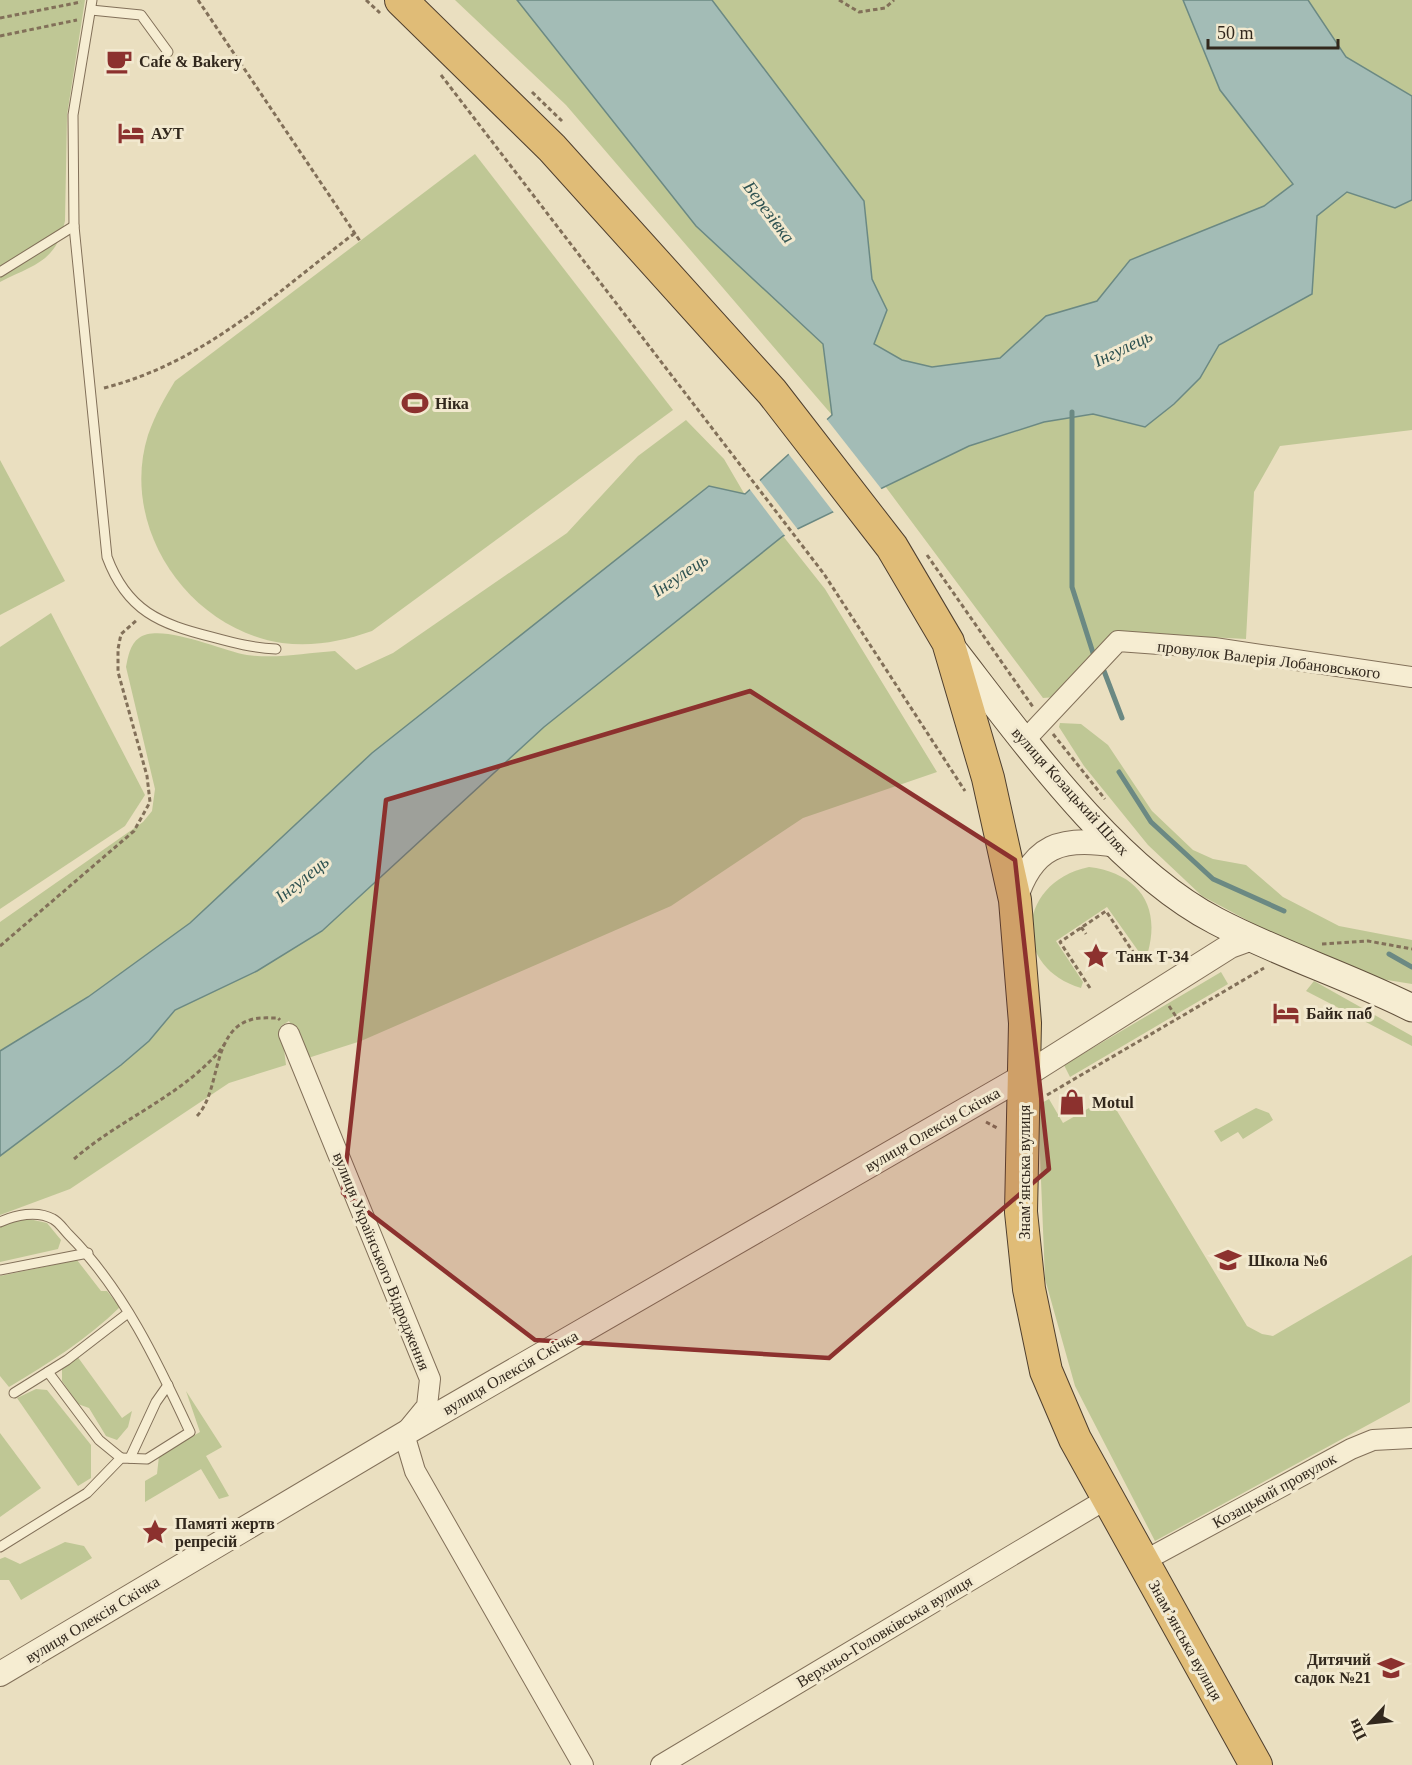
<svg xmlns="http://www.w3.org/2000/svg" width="1412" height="1765" font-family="Georgia,serif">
  <rect width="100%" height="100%" fill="#eadfc0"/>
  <g fill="#bfc795">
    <path d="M0 0H85L67 115 65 221C56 262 35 264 0 282Z"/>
    <path d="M455 0H517L696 226 823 344 832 415 566 105Z"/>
    <path d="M712 0H1183L1220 90 1293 184 1264 206 1130 260 1097 301 1046 316 1000 358 932 367 902 360 874 344 887 310 872 279 864 201Z"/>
    <path d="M1308 0H1412V96L1346 57Z"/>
    <path d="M475 154 673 410 372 631C343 641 314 647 282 643 188 629 119 527 148 435 155 415 164 399 175 381Z"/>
    <path d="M1347 192 1395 208 1412 200V430L1280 446 1254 492 1246 639 1114 632 1056 697 1043 698 885 486 969 446 1044 422 1093 414 1145 427 1174 404 1200 378 1219 345 1312 294 1317 216Z"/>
    <path d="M686 420 724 459 745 495 372 753 190 923 88 997 0 1051V922L143 822 152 811 155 789 126 667C128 657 130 644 139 638 160 622 222 651 247 655 277 659 305 653 335 651L356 670 393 653 567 533 638 456Z"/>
    <path d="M0 460 65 581 0 615Z"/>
    <path d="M783 536 825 589 937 772 803 818 671 906 361 1041 308 1058 289 1021 281 1026 286 1065 229 1083 70 1189 0 1215V1156L121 1065 149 1041 175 1010 257 971 322 931 544 727Z"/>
    <path d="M51 613 145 795 125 826 0 909V647Z"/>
    <path d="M1060 723 1081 724 1108 745 1152 811 1193 850 1213 859 1246 865 1283 897 1339 926 1412 940V984L1381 979 1297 947 1202 896 1148 845 1084 766 1059 727Z"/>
    <path d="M1089 867C1137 873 1161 904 1148 952H1139L1107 907 1056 941 1083 982 1081 988C1010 967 1017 882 1089 867Z"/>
    <path d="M1221 972 1228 984 1070 1077 1064 1065Z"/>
    <path d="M1314 981 1412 1036V1046L1306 991Z"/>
    <path d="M1049 1099 1063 1123 1096 1104 1111 1101 1247 1326 1262 1334 1273 1336 1412 1255 1410 1402 1155 1541 1075 1386 1045 1279 1038 1105Z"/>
    <path d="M1256 1108 1269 1113 1273 1120 1243 1139 1238 1132 1221 1142 1214 1131Z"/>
    <path d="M20 1217 47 1223 61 1240 58 1249 0 1262V1227Z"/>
    <path d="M77 1260 101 1291H107L120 1307C86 1340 49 1363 9 1387L0 1376V1276Z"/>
    <path d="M77 1356 122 1418 132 1411 128 1427 117 1440 106 1436 89 1408 78 1404 62 1381V1366Z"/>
    <path d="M36 1389 47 1390 91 1445V1478L78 1486 17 1398Z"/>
    <path d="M186 1391 222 1447 206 1456 229 1496 219 1499 201 1469 145 1502V1481L157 1474 159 1456 200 1432Z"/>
    <path d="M0 1433 41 1488 0 1517Z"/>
    <path d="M65 1542 84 1546 92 1558 21 1600 9 1580H0V1559L5 1557 20 1564Z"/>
  </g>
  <path fill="#a3bcb6" stroke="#6b8983" stroke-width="1.5" d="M517 0H712L864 201 872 279 887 310 874 344 902 360 932 367 1000 358 1046 316 1097 301 1130 260 1264 206 1293 184 1220 90 1183 0H1308L1346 57 1412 96V200L1395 208 1347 192 1317 216 1312 294 1219 345 1200 378 1174 404 1145 427 1093 414 1044 422 969 446 783 536 544 727 322 931 257 971 175 1010 149 1041 121 1065 0 1156V1051L88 997 190 923 372 753 709 486 745 494 832 415 823 344 696 226Z"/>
  <g fill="#eadfc0">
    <path d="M825 417 883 491 835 514 787 452Z"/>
    <path d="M758 478 799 531 786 537 748 487Z"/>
  </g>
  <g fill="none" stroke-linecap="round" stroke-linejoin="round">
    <g stroke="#6b8983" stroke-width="5">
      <path d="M1072 412V587L1094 656"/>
      <path d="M1104 671 1122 718"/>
      <path d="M1119 772 1151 822 1213 879 1284 911"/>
      <path d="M1389 954 1412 967"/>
    </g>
    <g stroke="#827059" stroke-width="11">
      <g id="service">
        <path d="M92 0 73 115 74 226 107 557C127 611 160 624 212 637 234 643 253 648 276 649"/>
        <path d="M91 10 141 15 168 52"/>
        <path d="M0 272 74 226"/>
        <path d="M0 1222C15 1215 37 1210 53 1219 59 1222 64 1230 69 1235 123 1289 158 1363 190 1432L147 1459 121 1458 87 1493 0 1547"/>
        <path d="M0 1270 88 1253"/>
        <path d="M48 1372 99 1440 121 1458"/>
        <path d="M14 1393 67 1360 128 1313"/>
        <path d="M130 1458 156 1402 168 1385"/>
      </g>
    </g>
    <g stroke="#827059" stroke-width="22">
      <g id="minor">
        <path d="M1024 741 1118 641 1214 648 1412 677"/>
        <path d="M289 1034 430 1379 427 1406 404 1434 415 1471 583 1765"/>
        <path d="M1142 1562 1351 1449 1373 1440 1412 1438"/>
        <path d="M661 1765 1108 1498"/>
      </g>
    </g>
    <g stroke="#827059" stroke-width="26">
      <g id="tertiary">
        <path d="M1015 900C1032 845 1062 836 1115 845"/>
        <path d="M0 1674 404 1434 1024 1076 1230 946 1252 938"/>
      </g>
    </g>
    <g stroke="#63523d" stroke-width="29">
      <path id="secondary" d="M952 648C1022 738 1114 868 1216 921 1279 954 1348 976 1412 1008"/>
    </g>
    <g stroke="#4f3f2e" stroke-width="34">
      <path id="trunk" d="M401 0 552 148 772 392 892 547 948 642 988 778 1015 900 1025 1023 1021 1212 1029 1289 1046 1371 1075 1439 1256 1765"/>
    </g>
    <g stroke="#827059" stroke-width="3" stroke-dasharray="4.5 3" stroke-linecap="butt">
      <path d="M198 0 360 241"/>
      <path d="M366 0 380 13"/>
      <path d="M839 0 859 12 885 8 894 0"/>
      <path d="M0 18 81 2"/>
      <path d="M0 36 77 20"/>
      <path d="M441 75 824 574 965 791"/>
      <path d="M532 92 562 121"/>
      <path d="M104 388C205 362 273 295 355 233"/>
      <path d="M927 555 1033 707"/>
      <path d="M1053 734 1105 799"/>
      <path d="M1081 927 1086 934"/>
      <path d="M1322 944 1368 941 1412 949"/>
      <path d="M0 946 134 831 150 802 147 776 118 672V649L121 634 138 619"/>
      <path d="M1090 988 1060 942 1106 911 1139 961"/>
      <path d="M1169 1006 1177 1018"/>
      <path d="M1047 1095 1264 968"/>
      <path d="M197 1116C221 1091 211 1032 250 1020 258 1017 269 1018 278 1018L280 1020"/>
      <path d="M986 1122 999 1129"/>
      <path d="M74 1159C121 1118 188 1093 224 1045"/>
    </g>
    <use href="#service" stroke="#f6edd2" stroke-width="9"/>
    <use href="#minor" stroke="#f6edd2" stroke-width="20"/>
    <use href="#tertiary" stroke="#f6edd2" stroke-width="24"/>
    <use href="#secondary" stroke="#f6edd2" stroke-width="27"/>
    <use href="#trunk" stroke="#e0bc77" stroke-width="32"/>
  </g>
  <path fill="#8c312e" fill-opacity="0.2" stroke="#8c312e" stroke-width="4.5" stroke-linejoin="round" d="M750 691 1015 860 1049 1169 829 1358 535 1340 343 1193 386 800Z"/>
  <defs>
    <g id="cafe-bare" transform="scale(2.07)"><path d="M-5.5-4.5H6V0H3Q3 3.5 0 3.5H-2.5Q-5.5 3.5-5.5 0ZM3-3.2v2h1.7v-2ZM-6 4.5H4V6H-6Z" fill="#8c312e" stroke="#f2e9cf" stroke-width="2.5" paint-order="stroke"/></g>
    <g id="hotel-bare" transform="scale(2.07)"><path d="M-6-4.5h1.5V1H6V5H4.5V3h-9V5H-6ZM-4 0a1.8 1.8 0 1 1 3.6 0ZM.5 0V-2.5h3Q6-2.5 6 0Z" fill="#8c312e" stroke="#f2e9cf" stroke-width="2.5" paint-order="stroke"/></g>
    <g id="stadium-bare" transform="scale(2.07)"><path d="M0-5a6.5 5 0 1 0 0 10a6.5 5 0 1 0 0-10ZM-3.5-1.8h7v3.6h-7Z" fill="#8c312e" stroke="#f2e9cf" stroke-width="2.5" paint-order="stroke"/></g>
    <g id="sight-bare" transform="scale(2.07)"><path d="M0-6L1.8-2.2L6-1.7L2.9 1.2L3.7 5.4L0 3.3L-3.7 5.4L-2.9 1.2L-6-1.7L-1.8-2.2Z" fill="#8c312e" stroke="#f2e9cf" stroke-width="2.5" paint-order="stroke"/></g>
    <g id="shop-bare" transform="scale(2.07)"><path d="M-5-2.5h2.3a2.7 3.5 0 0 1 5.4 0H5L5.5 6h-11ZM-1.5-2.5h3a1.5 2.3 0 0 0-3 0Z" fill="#8c312e" stroke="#f2e9cf" stroke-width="2.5" paint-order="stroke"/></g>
    <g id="school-bare" transform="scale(2.07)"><path d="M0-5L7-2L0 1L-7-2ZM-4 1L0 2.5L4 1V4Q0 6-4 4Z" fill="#8c312e" stroke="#f2e9cf" stroke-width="2.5" paint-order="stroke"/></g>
  </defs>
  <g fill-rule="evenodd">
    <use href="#cafe-bare" x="119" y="61"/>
    <use href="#hotel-bare" x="131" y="133"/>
    <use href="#stadium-bare" x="415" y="403"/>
    <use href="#sight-bare" x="1096" y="956"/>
    <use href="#hotel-bare" x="1286" y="1013"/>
    <use href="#shop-bare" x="1072" y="1102"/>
    <use href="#school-bare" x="1228" y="1260"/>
    <use href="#sight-bare" x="155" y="1532"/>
    <use href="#school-bare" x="1391" y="1668"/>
  </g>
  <g text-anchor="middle" stroke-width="6" stroke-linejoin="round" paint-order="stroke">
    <g font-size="16" font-weight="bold" fill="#32281d" stroke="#f2e9cf" text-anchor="start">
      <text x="139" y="67">Cafe &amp; Bakery</text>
      <text x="151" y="139">АУТ</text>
      <text x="435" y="409">Ніка</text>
      <text x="1116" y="962">Танк Т-34</text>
      <text x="1306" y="1019">Байк паб</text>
      <text x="1092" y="1108">Motul</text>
      <text x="1248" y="1266">Школа №6</text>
      <text x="175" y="1529">Памяті жертв<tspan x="175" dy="18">репресій</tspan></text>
      <text x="1371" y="1665" text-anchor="end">Дитячий<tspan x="1371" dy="18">садок №21</tspan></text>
    </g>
    <g font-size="16" fill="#32281d" stroke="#f2e9cf">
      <text transform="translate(1269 659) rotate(7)" y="6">провулок Валерія Лобановського</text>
      <text transform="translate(1071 791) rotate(48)" y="6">вулиця Козацький Шлях</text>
      <text transform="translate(932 1129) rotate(-30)" y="6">вулиця Олексія Скічка</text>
      <text transform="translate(1024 1172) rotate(-90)" y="6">Знамʼянська вулиця</text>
      <text transform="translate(382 1261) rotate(68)" y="6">вулиця Українського Відродження</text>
      <text transform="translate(510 1372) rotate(-30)" y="6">вулиця Олексія Скічка</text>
      <text transform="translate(1274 1490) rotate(-29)" y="6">Козацький провулок</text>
      <text transform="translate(92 1619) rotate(-31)" y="6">вулиця Олексія Скічка</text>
      <text transform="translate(884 1631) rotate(-31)" y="6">Верхньо-Головківська вулиця</text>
      <text transform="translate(1186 1640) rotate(61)" y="6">Знамʼянська вулиця</text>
    </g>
    <g font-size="18" font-style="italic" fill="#2d5150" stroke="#f2e9cf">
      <text transform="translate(769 212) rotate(53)" y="6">Березівка</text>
      <text transform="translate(1123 348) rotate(-26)" y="6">Інгулець</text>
      <text transform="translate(680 575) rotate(-34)" y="6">Інгулець</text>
      <text transform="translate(302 879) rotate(-39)" y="6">Інгулець</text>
    </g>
  </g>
  <g transform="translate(1370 1723) rotate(243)" stroke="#f2e9cf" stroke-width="4.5" paint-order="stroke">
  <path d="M0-4.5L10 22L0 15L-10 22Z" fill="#32281d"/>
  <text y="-9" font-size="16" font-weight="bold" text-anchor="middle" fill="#32281d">Пн</text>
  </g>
  <path d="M1208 39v9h130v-9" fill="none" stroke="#32281d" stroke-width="3"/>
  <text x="1217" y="39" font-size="18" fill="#32281d" stroke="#f2e9cf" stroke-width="4.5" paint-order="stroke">50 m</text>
</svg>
